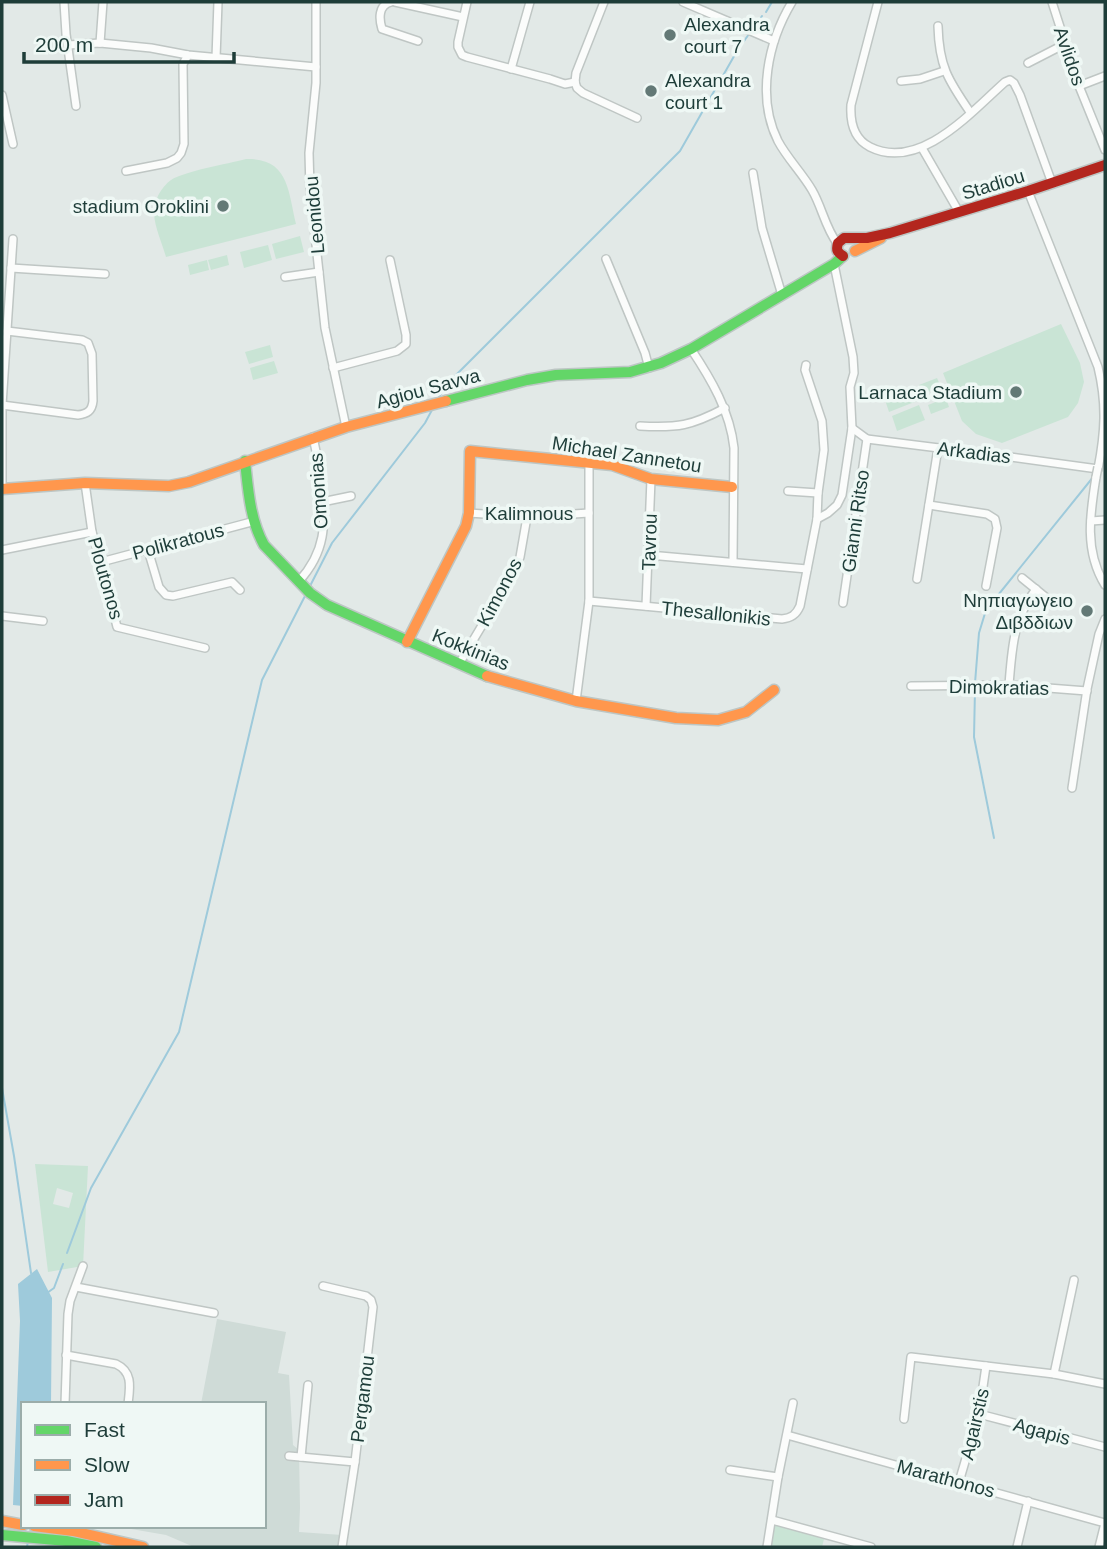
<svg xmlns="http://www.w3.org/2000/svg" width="1107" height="1549" font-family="Helvetica,sans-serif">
  <rect width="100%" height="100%" fill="#e2e9e7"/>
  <path fill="#cfdbd7" d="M217 1319 286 1332 278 1373 289 1375 293 1445 299 1450 300 1508 299 1532 342 1535 343 1547H194L166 1535 114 1526H264V1404H201Z"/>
  <g fill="#c9e4d5" fill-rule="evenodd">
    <path d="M246 159C289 158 288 191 296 224L166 257C162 243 155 228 154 214 153 202 161 187 171 180 185 171 227 164 246 159Z"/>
    <path d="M300 236 304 252 276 259 272 244Z"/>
    <path d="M268 245 272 260 244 268 240 252Z"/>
    <path d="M227 255 229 265 211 270 208 260Z"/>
    <path d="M207 260 209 270 190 275 188 265Z"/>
    <path d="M1061 324 1080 363 1084 382 1078 403 1068 417 1002 443 976 434 962 421 943 373Z"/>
    <path d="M270 345 273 357 249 364 245 352Z"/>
    <path d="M274 361 278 373 253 380 250 368Z"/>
    <path d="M937 378 941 387 923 394 919 385Z"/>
    <path d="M911 386 917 401 889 412 884 397Z"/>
    <path d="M946 398 949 407 931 414 928 405Z"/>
    <path d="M919 405 925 420 897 431 892 416Z"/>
    <path d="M35 1164 88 1166 83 1266 48 1272ZM57 1188 73 1193 69 1208 53 1204Z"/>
    <path d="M775 1521 824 1539 822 1547H771Z"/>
  </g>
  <path fill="#9ecadb" d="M37 1269 52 1298 51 1404H23V1506L13 1505 20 1321 18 1284Z"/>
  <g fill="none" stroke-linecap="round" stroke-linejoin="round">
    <g stroke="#9ecadb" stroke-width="2">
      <path d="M766 12 772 2"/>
      <path d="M753 30 762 16"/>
      <path d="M439 397 446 385 680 151 737 51 749 34"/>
      <path d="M309 588 332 543 425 423 433 408"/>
      <path d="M975 683 979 633 986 610 1094 476"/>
      <path d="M975 689 974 737 994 838"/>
      <path d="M2 1088 14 1156 31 1273"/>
      <path d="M67 1253 91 1188 179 1032 262 680 305 596"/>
      <path d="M47 1293 54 1288 63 1264"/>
      <path d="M27 1547 28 1541"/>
    </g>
    <g stroke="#bfc6c4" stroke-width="10">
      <g id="street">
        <path d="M64 2 66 34 76 106"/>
        <path d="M316 2V83L309 153 310 189 325 328 346 427"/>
        <path d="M391 2C378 5 379 19 382 29L418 41"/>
        <path d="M395 2 463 17"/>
        <path d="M467 2 458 42V47L462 55 467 57 550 79 565 84 575 82"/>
        <path d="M683 2 774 41"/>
        <path d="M792 2C768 42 756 97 778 141 787 158 802 173 812 190 822 207 825 227 837 243"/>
        <path d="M878 2 851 105C850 122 854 139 870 147 920 172 972 111 1005 82L1010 80 1014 83 1020 95 1052 183"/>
        <path d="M1052 2 1079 86 1105 150"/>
        <path d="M938 26C939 66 948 80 970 112"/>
        <path d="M100 43 103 2"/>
        <path d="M68 45 100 43 151 48 188 55 316 67"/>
        <path d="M216 58 218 2"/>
        <path d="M1028 63 1065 44"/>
        <path d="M511 69 530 2"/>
        <path d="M901 81 920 79 944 71"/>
        <path d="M575 82 576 73 604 2"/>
        <path d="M575 82 577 88 583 93 637 118"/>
        <path d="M1079 86 1105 76"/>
        <path d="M2 95 13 144"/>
        <path d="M922 148 959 212"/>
        <path d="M126 171 167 163 177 158 181 153 184 144 183 64 188 55"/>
        <path d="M753 173 762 228 782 295"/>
        <path d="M1028 191 1098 367C1107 404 1105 433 1098 469V468"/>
        <path d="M606 259 645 353 649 368"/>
        <path d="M11 268 105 274"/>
        <path d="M285 277 319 272"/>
        <path d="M691 349C711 379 730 411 734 448L733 562"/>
        <path d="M333 368 397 351 406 344V335L390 260"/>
        <path d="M2 405 78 415C87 414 92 411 93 401L92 354 88 343 82 340 7 331"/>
        <path d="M640 426C678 428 691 426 725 408"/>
        <path d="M852 428 867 439 1003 456 1098 469"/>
        <path d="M1096 477C1090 514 1084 551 1105 585"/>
        <path d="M85 483 92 532 101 562 117 627 205 648"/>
        <path d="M2 489V405L13 239"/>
        <path d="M788 491 818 493"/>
        <path d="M322 502 351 496"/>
        <path d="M929 505 987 514 995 519 997 528 986 586"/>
        <path d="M469 513 527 517 589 513"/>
        <path d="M817 519 828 513 837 505 842 495 852 428 850 387 854 373 853 357 834 264"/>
        <path d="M1091 521 1105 520"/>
        <path d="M2 550 92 532"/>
        <path d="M148 550 159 587 166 595 173 596 232 582 240 590"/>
        <path d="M649 555 807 569"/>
        <path d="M101 562 255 521"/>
        <path d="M1022 578 1054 604"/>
        <path d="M917 579 938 448"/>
        <path d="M299 581C310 569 319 553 322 537 327 510 319 464 313 437"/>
        <path d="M589 601 782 619C791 618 796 615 800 606L817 519 818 493 824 450 822 421 805 370 806 365"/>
        <path d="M843 603 867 439"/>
        <path d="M646 606 651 479"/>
        <path d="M2 616 43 621"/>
        <path d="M459 664 512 575 520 557 527 517"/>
        <path d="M1009 685C1012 648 1013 620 1036 589"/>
        <path d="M911 686 1009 685 1087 691"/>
        <path d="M576 701 589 601V463"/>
        <path d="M1072 788 1087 689 1099 634 1105 619"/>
        <path d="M323 1286 366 1296 371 1300 373 1307 355 1462 342 1547"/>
        <path d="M76 1287 214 1313"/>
        <path d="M66 1355 116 1364C133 1372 130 1387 128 1404"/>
        <path d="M1054 1374 1074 1280"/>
        <path d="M65 1404 68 1314 70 1301 83 1266"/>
        <path d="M979 1414 1105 1447"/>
        <path d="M904 1419 911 1357 1054 1374 1105 1384"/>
        <path d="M787 1435 1105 1523 1099 1547"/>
        <path d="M289 1456 355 1462"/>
        <path d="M301 1457 308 1385"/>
        <path d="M730 1470 778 1477"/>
        <path d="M959 1482 979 1414 986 1366"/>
        <path d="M772 1520 871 1547"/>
        <path d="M767 1547 778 1477 793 1403"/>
        <path d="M1017 1547 1028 1501"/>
      </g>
    </g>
    <g stroke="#bdc6c4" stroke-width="13">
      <g id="fast">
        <path d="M446 401 527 380 556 375 630 372 661 363 691 349 834 264 843 256"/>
        <path d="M245 461C248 489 250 520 264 545L310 593 327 605 487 676"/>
        <path d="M2 1535 66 1541 96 1547"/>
      </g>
    </g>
    <g stroke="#bdc6c4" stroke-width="13">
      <g id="slow">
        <path d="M855 251 881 238"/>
        <path d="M2 489 85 483 169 486 189 482 346 427 446 401"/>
        <path d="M407 642 466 526 469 513 470 451 612 465 651 479 732 487"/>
        <path d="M487 676 576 701 676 718 718 720 746 712 774 690"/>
        <path d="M2 1521 23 1525"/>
        <path d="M34 1526 73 1531 143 1547"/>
      </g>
    </g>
    <g stroke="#bdc6c4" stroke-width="13">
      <path id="jam" d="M843 256C837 252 836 250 838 243L844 238H867L890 233 1028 191 1105 165"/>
    </g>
    <use href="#street" stroke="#fbfcfb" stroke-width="7"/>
    <use href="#fast" stroke="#63d668" stroke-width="10"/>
    <use href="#slow" stroke="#ff974d" stroke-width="10"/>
    <use href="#jam" stroke="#b3261e" stroke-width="10"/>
    <g stroke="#bfc6c4" stroke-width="10" stroke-linecap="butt">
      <path id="street-bridge" d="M1096 477 1098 467"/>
    </g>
    <use href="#street-bridge" stroke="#fbfcfb" stroke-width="7"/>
  </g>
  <g fill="#637976" stroke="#eff8f5" stroke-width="2.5">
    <circle cx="670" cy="35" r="7"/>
    <circle cx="651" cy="91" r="7"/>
    <circle cx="223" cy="206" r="7"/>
    <circle cx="1016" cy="392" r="7"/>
    <circle cx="1087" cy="611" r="7"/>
  </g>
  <g text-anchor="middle" stroke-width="7" stroke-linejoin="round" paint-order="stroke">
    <g font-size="19" fill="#1e3d39" stroke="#eff8f5" text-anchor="end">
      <text x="684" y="31" text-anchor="start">Alexandra<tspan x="684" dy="22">court 7</tspan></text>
      <text x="665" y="87" text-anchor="start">Alexandra<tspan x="665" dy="22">court 1</tspan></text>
      <text x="209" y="213">stadium Oroklini</text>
      <text x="1002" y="399">Larnaca Stadium</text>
      <text x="1073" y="607">Νηπιαγωγειο<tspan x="1073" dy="22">Διβδδιων</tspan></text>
    </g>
    <g font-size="19" fill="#1e3d39" stroke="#eff8f5">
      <text transform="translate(1070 56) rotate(71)" y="7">Avlidos</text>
      <text transform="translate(993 184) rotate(-17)" y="7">Stadiou</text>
      <text transform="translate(314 215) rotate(-95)" y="7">Leonidou</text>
      <text transform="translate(428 388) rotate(-15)" y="7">Agiou Savva</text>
      <text transform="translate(974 452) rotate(7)" y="7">Arkadias</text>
      <text transform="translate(627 454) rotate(9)" y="7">Michael Zannetou</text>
      <text transform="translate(318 491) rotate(-94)" y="7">Omonias</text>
      <text x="529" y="520">Kalimnous</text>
      <text transform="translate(855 521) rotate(-82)" y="7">Gianni Ritso</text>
      <text transform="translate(178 541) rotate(-15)" y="7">Polikratous</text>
      <text transform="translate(649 542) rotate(-88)" y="7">Tavrou</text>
      <text transform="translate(106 578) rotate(74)" y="7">Ploutonos</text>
      <text transform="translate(499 592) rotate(-62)" y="7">Kimonos</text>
      <text transform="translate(716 613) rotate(6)" y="7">Thesallonikis</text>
      <text transform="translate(471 649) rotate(22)" y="7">Kokkinias</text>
      <text transform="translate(999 687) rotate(1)" y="7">Dimokratias</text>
      <text transform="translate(362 1399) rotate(-83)" y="7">Pergamou</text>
      <text transform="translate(974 1424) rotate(-77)" y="7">Agairstis</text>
      <text transform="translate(1042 1431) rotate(15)" y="7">Agapis</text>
      <text transform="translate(946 1478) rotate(15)" y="7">Marathonos</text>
    </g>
  </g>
  <rect width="1107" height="1549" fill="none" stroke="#1e3d39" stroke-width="7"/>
  <rect x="21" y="1402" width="245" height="126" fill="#eff8f5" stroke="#9badaa" stroke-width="2"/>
  <rect x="35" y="1425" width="35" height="10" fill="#63d668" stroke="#9badaa" stroke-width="2"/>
  <text x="84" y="1437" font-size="21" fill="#1e3d39">Fast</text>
  <rect x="35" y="1460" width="35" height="10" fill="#ff974d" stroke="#9badaa" stroke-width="2"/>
  <text x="84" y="1472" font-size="21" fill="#1e3d39">Slow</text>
  <rect x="35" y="1495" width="35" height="10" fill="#b3261e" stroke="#9badaa" stroke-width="2"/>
  <text x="84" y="1507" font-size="21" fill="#1e3d39">Jam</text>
  <path d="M24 52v10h210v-10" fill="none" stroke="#1e3d39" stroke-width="3.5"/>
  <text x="35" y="52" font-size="21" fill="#1e3d39" stroke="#eff8f5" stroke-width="5" paint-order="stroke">200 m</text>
</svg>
